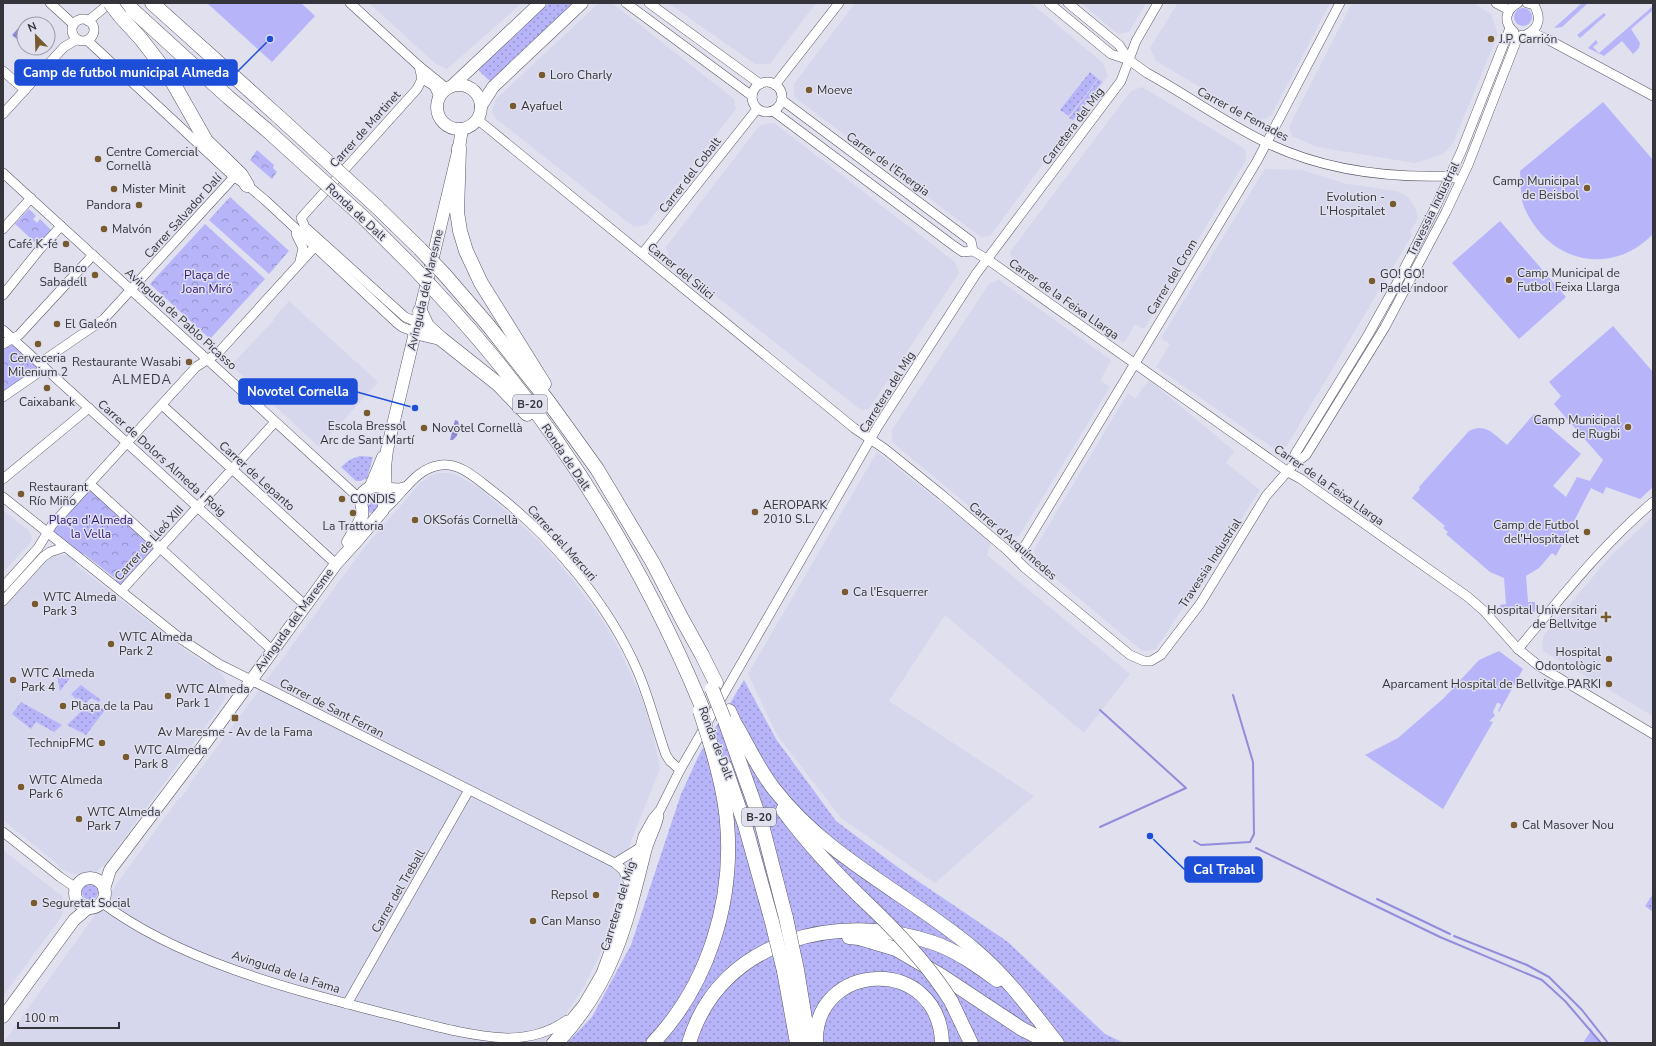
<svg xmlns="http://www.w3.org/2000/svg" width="1656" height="1046" font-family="'Nunito Sans',sans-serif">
  <defs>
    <pattern id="grass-dots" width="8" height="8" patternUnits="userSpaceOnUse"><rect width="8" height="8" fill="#b7b4f9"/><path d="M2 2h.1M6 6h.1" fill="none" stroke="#9693cb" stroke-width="1.8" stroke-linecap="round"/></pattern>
    <pattern id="park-crowns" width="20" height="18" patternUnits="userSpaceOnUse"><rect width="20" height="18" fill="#b7b4f9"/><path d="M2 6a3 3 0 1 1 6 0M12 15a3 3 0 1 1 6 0" fill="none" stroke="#9693cb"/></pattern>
    <pattern id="water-waves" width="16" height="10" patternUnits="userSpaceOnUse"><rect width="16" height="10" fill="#928cdb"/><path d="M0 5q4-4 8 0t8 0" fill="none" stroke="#7873b3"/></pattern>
  </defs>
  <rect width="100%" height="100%" fill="#e0e0ef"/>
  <g fill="#d6d6ed">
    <path d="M369 3H522L447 69 436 64Z"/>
    <path d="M599 3H612L734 99 736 109 646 225 634 227 495 118 492 111 496 99Z"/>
    <path d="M668 3H816L770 64H755Z"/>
    <path d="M855 3H1031L1103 63 1108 76 990 236 981 237 794 97V84Z"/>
    <path d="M1081 3H1146L1129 32 1118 34Z"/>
    <path d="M1178 3H1330L1271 116 1258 121 1156 61 1150 48Z"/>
    <path d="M1352 3H1473L1491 14 1498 34 1453 143 1443 154 1415 163 1317 147 1292 136 1289 127Z"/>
    <path d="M1142 87 1245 149 1246 160 1144 329 1135 324 1124 343 1013 265 1010 252 1131 91Z"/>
    <path d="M774 123 955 262 959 273 869 409 861 410 670 260 666 247 760 125Z"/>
    <path d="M1265 169 1302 170 1347 184 1397 191 1409 198 1416 210 1418 218 1410 232 1412 235 1286 447 1273 448 1156 367 1170 344 1161 338Z"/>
    <path d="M999 280 1111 360 1100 381 1110 387 1019 536 1008 538 892 442V430L989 284Z"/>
    <path d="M289 301 378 382 319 447 234 368 235 361 274 320 273 319Z"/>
    <path d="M1149 380 1234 451 1226 463 1260 490 1155 650 1142 651 1036 562 1034 550 1128 393 1135 399Z"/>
    <path d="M877 452 991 542 987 555 1130 674 1084 733 945 615 889 701 1034 796 935 883 841 818 777 735 748 674Z"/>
    <path d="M438 473H450L457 475 477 487 504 509 529 532 550 553 571 578 603 621 619 649 641 696 653 734 660 769 631 841 600 955 582 990 550 1037 543 1043H3L85 929 121 878 179 798H181L190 786 189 785 364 548 420 483 430 476Z"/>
    <path d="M3 510 29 531 32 538 31 542 3 572Z"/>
    <path d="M1653 516V716L1543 651 1542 643 1544 635 1554 623 1609 558Z"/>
    <path d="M56 555H66L73 558 76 560V565L185 650 206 664 211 663 217 668 224 678 227 686 225 699 221 705 106 863 95 872 80 875 72 874 58 867V864L3 820V607L44 562Z"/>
    <path d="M3 850 59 894 63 897 64 904 62 916 3 996Z"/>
  </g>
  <g fill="url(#grass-dots)">
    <path d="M549 3H574L490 81 479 71V69Z"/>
    <path d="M1090 72 1098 79 1069 116 1060 110Z"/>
    <path d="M1099 79 1102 82 1073 120 1069 118Z"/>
    <path d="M360 456 373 457 367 478 361 481H356L341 467 349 460Z"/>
    <path d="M373 490 381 492 378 507 373 513 366 512 364 501Z"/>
    <path d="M62 670 71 677 60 691 57 675Z"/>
    <path d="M744 680 776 739 836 821 903 871 1008 942 1105 1034 1124 1043H567L592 1017 631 945 681 794 699 755Z"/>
    <path d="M81 685 101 700 99 702 91 698 86 703 78 698 76 699 71 694Z"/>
    <path d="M21 702 62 725 54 732 36 722 31 729 12 714Z"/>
    <path d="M91 702 105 710 86 735 67 725Z"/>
    <circle cx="90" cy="892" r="8"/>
    <path d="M1653 894V912L1645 906Z"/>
  </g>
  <g fill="url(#park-crowns)">
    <path d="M257 150 274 165 273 168 277 172 272 179 250 160Z"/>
    <path d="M230 197 289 251 269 274 209 220Z"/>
    <path d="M29 209 36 216 33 219 37 223 40 219 53 232 40 247 15 224Z"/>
    <path d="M205 224 265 279 210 339 150 284Z"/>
    <path d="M10 342 38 368 3 395V349Z"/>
    <path d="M89 488 156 547 121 585 116 583V579L84 554 80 555 54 532 53 530Z"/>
  </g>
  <g fill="#b7b4f9">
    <path d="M207 3H301L315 16 272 62Z"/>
    <path d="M1582 3H1588L1562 27 1554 28Z"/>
    <path d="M1653 6V10L1631 29 1640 43 1639 48 1633 54 1622 41 1604 56 1588 48 1596 40 1598 43 1593 47 1599 53Z"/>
    <circle cx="1523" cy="17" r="9"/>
    <path d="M1604 13 1606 15 1580 38 1577 35Z"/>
    <path d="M1603 102 1653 160V234C1610 278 1548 262 1524 207 1520 197 1521 182 1520 171Z"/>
    <path d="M1500 221 1566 297 1519 339 1452 263Z"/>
    <path d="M1613 326 1653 372V487L1640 499 1606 487 1603 494 1591 488 1556 556 1552 553 1539 568 1526 576 1528 602H1535V612L1500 614V605L1506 604 1504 578 1490 572 1446 534 1448 532 1443 528 1445 526 1412 498 1420 489 1419 487 1469 431C1485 422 1495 435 1507 445L1534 414 1581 454 1553 486 1566 497 1577 477 1590 481 1603 460 1554 404 1561 396 1549 382Z"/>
    <path d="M81 503 96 516 74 541 59 527Z"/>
    <path d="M1499 651 1523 669 1499 712 1498 711 1501 705 1499 703H1497L1493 712 1495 716 1489 721 1493 722 1443 809 1365 755 1398 738 1444 698 1479 660Z"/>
    <path d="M1590 1027 1595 1036 1602 1043H1583L1590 1032Z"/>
  </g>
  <g fill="url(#water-waves)">
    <path d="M23 23 24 34 18 40 12 35Z"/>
    <path d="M455 420 458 421C460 428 459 435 453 440H450Z"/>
  </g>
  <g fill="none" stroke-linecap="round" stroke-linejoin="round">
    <g stroke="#928cdb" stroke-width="2">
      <path d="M1100 827 1186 788 1100 710"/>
      <path d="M1194 841 1201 845 1250 842 1254 834 1253 762 1233 695"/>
      <path d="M1256 848 1440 937 1542 980 1565 1001 1601 1043"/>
      <path d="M1377 899 1450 934"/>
      <path d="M1454 936 1527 965 1549 977 1582 1010 1608 1043"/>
    </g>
    <g stroke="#585865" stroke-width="10">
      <g id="minor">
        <path d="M50 3 73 24"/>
        <path d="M350 3 419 66 446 88"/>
        <path d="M626 3 752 96"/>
        <path d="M649 3 760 84"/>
        <path d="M1049 3 1111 54 1129 60"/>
        <path d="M1068 3 1119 45 1129 60 1147 73C1187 95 1224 122 1265 142 1322 170 1387 178 1449 176L1454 178"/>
        <path d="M1496 3 1509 10"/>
        <circle cx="83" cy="30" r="11"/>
        <path d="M88 21 110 3"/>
        <path d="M1514 32C1503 22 1505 10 1518 3"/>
        <path d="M1530 33 1535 34 1549 40 1653 96"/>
        <path d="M1527 34C1540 28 1541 17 1534 5L1527 3"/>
        <path d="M88 41 234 177 247 185 265 200 398 324 402 327 415 332"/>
        <path d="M3 71 25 90"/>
        <path d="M426 81 434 86 439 97"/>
        <circle cx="767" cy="97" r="15"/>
        <path d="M775 85 839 3"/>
        <path d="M782 100 971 241 973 251"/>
        <path d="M773 111 954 246 963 252 973 251 987 259 1288 472 1301 479 1468 597 1484 611 1518 649 1539 666 1653 734"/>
        <path d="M3 114 64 47 76 40"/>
        <path d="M477 119 854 428 885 449 942 495 1007 550 1025 568 1130 655 1144 661H1151L1161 655 1200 604 1266 496 1294 464 1306 455 1385 327 1446 212 1468 165 1517 39 1522 35"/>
        <path d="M3 173 360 499"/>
        <path d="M3 229 31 198"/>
        <path d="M296 234 303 248 300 261"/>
        <path d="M642 254 757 109"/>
        <path d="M3 295 40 249 61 226"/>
        <path d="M417 322 405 317 305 227 301 218 417 89 422 79 419 66"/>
        <path d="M3 330 305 605"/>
        <path d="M3 344 19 335 93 255"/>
        <path d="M40 363 104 319 234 177"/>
        <path d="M3 397 45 368"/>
        <path d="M162 405 336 564"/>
        <path d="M1294 464 1295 454 1368 335 1397 283 1437 204 1461 152 1510 28"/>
        <path d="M3 479 89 408"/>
        <path d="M90 484 272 650"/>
        <path d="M382 487 399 488 407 486"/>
        <path d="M3 497 181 639 219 664 615 863 623 870 630 885"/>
        <path d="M381 512C402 497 414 468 441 465 461 462 480 482 494 492 552 537 609 604 638 672 650 700 656 727 666 755L670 761 680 770"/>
        <path d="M1015 558 1026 544 1257 161 1340 3"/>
        <path d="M3 587 38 548 52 525 196 367 219 352 320 241"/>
        <path d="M121 591 275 422"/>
        <path d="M3 601 43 557 50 552 65 547"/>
        <path d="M1518 649C1561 598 1602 545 1653 502"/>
        <path d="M3 832 60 877 76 888"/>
        <path d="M615 863 641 847"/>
        <path d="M101 902C179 961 290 989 383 1013 424 1023 465 1036 507 1038 529 1038 549 1033 567 1020"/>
        <path d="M347 1004 469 790"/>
        <path d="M551 1043 583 1004 601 973 619 924 643 836 653 818 660 810 680 770 878 426 976 274 1121 81 1136 41 1158 3"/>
        <path d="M560 1043C615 983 628 927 647 850 650 839 657 827 659 816"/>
      </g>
    </g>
    <g stroke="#585865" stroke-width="13">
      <g id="major">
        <circle cx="459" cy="107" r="22"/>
        <path d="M453 85 540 3"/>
        <path d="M481 106 493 87 582 3"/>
        <path d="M370 488 383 457"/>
        <path d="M348 542C353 533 359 525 362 516 365 504 353 497 369 488 373 486 376 485 381 486L385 491"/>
        <circle cx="90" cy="893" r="15"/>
        <path d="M104 889 110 870 193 760 336 564 355 543 383 510 386 497 385 467 387 450 459 148 462 129"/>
        <path d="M3 1017 74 920 88 908 92 907"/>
      </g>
    </g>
    <g stroke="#585865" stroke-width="15">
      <g id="highway">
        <path d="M125 3 228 97 268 131"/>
        <path d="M152 3 280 118"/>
        <path d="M120 16 141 39 168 74 206 141 241 175 247 185"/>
        <path d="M459 148 457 212 460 231 466 251 481 283 544 384"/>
        <path d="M377 207 420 249"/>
        <path d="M365 219 415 269"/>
        <path d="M444 274 488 325 548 401 597 469 653 563 682 619 702 655 716 683"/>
        <path d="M439 295C551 415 639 556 702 707"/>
        <path d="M420 311 427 326 440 338"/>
        <path d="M415 332 440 338 498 384 527 414"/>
        <path d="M729 711 740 735"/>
        <path d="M726 724 762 825 786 918"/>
        <path d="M737 727C749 748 759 770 774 789 827 858 910 895 975 950 1007 977 1031 1010 1057 1043"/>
        <path d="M725 767 745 825 772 922"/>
        <path d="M783 810C810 847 841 879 874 910"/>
        <path d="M849 937 859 938 896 949 942 976 1022 1029 1050 1043"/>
        <path d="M797 970 809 1043"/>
        <path d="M784 971 797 1043"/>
        <path d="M951 1001 971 1043"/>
        <path d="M653 1043C708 985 734 902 727 822 725 795 718 769 710 742"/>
        <path d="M689 1043C720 938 840 911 934 943 957 951 978 966 997 980"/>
        <path d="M816 1043C813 961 939 954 942 1043"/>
      </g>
    </g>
    <use href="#minor" stroke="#fff" stroke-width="9"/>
    <use href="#major" stroke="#fff" stroke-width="12"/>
    <use href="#highway" stroke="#fff" stroke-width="14"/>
    <g stroke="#585865" stroke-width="15" stroke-linecap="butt">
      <g id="highway-bridge">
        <path d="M110 3 120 16"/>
        <path d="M280 118 377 207"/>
        <path d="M268 131 365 219"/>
        <path d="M420 249 444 274"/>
        <path d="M415 269 439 295"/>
        <path d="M712 689 724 719"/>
        <path d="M700 711 710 742"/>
        <path d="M874 910C903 938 929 966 951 1001"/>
        <path d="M786 918 797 970"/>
        <path d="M772 922 784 971"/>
      </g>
    </g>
    <use href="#highway-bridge" stroke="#fff" stroke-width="14"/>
  </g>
  <g fill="#775a2e" stroke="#e0e0ef" stroke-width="1.5">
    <circle cx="1491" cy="39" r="4"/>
    <circle cx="542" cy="75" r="4"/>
    <circle cx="809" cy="90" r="4"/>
    <circle cx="513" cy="106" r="4"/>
    <circle cx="98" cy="159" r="4"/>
    <circle cx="1587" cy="188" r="4"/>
    <circle cx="114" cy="189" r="4"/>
    <circle cx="1393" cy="204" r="4"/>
    <circle cx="139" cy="205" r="4"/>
    <circle cx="104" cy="229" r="4"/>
    <circle cx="66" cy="244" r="4"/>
    <circle cx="95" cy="275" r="4"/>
    <circle cx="1509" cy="280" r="4"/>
    <circle cx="1372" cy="281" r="4"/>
    <circle cx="57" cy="324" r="4"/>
    <circle cx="38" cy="344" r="4"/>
    <circle cx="189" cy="362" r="4"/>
    <circle cx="47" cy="388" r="4"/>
    <circle cx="367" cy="413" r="4"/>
    <circle cx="1628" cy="427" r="4"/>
    <circle cx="424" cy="428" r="4"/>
    <circle cx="21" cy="494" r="4"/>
    <circle cx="342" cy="499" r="4"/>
    <circle cx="755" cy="512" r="4"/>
    <circle cx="353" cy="513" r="4"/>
    <circle cx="415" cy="520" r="4"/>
    <circle cx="1587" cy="532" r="4"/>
    <circle cx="845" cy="592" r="4"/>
    <circle cx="35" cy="604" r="4"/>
    <path d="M1604 611h4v4h4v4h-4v4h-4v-4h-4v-4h4z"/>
    <circle cx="111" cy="644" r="4"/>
    <circle cx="1609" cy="659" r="4"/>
    <circle cx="13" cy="680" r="4"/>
    <circle cx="1609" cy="684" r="4"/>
    <circle cx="168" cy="696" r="4"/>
    <circle cx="63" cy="706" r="4"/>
    <rect x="231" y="714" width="8" height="8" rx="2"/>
    <circle cx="102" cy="743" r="4"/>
    <circle cx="126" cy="757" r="4"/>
    <circle cx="21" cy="787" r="4"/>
    <circle cx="79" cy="819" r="4"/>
    <circle cx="1514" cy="825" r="4"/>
    <circle cx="596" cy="895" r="4"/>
    <circle cx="34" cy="903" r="4"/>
    <circle cx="533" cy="921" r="4"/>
  </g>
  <g text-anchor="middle" stroke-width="3" stroke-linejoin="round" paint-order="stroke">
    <g fill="#e0e0ef" stroke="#686870" stroke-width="1">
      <rect x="513" y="395" width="34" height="18" rx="3"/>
      <rect x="742" y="808" width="34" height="18" rx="3"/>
    </g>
    <g font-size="11" font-weight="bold" fill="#34343a">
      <text x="530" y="408">B-20</text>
      <text x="759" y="821">B-20</text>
    </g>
    <g font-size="12" fill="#34343a" stroke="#e0e0ef" text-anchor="start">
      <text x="1499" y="43">J.P. Carrión</text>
      <text x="550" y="79">Loro Charly</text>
      <text x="817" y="94">Moeve</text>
      <text x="521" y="110">Ayafuel</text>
      <text x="106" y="156">Centre Comercial<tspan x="106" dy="14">Cornellà</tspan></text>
      <text x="1579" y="185" text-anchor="end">Camp Municipal<tspan x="1579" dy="14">de Beisbol</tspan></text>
      <text x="122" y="193">Mister Minit</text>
      <text x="1385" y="201" text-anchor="end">Evolution -<tspan x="1385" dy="14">L'Hospitalet</tspan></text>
      <text x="131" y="209" text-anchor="end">Pandora</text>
      <text x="112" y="233">Malvón</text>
      <text x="58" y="248" text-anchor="end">Café K-fé</text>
      <text x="87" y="272" text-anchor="end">Banco<tspan x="87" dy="14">Sabadell</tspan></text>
      <text x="1517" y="277">Camp Municipal de<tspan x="1517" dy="14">Futbol Feixa Llarga</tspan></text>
      <text x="1380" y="278">GO! GO!<tspan x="1380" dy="14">Padel indoor</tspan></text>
      <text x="65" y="328">El Galeón</text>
      <text x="38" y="362" text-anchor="middle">Cerveceria<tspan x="38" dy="14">Milenium 2</tspan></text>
      <text x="181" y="366" text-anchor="end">Restaurante Wasabi</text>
      <text x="47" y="406" text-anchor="middle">Caixabank</text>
      <text x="1620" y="424" text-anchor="end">Camp Municipal<tspan x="1620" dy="14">de Rugbi</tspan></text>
      <text x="367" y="430" text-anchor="middle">Escola Bressol<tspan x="367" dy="14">Arc de Sant Martí</tspan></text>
      <text x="432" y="432">Novotel Cornellà</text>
      <text x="29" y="491">Restaurant<tspan x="29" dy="14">Río Miño</tspan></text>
      <text x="350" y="503">CONDIS</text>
      <text x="763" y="509">AEROPARK<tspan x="763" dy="14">2010 S.L.</tspan></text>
      <text x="423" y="524">OKSofás Cornellà</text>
      <text x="1579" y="529" text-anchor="end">Camp de Futbol<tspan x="1579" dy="14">del'Hospitalet</tspan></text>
      <text x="353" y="530" text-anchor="middle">La Trattoria</text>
      <text x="853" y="596">Ca l'Esquerrer</text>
      <text x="43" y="601">WTC Almeda<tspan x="43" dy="14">Park 3</tspan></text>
      <text x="1597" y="614" text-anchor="end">Hospital Universitari<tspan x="1597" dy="14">de Bellvitge</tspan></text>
      <text x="119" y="641">WTC Almeda<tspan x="119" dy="14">Park 2</tspan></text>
      <text x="1601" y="656" text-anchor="end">Hospital<tspan x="1601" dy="14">Odontològic</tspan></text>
      <text x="21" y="677">WTC Almeda<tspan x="21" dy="14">Park 4</tspan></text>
      <text x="1601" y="688" text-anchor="end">Aparcament Hospital de Bellvitge PARKI</text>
      <text x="176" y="693">WTC Almeda<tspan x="176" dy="14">Park 1</tspan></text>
      <text x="71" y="710">Plaça de la Pau</text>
      <text x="235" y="736" text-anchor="middle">Av Maresme - Av de la Fama</text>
      <text x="94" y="747" text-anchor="end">TechnipFMC</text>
      <text x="134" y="754">WTC Almeda<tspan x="134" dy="14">Park 8</tspan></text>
      <text x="29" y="784">WTC Almeda<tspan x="29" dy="14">Park 6</tspan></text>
      <text x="87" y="816">WTC Almeda<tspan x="87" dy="14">Park 7</tspan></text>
      <text x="1522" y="829">Cal Masover Nou</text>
      <text x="588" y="899" text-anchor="end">Repsol</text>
      <text x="42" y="907">Seguretat Social</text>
      <text x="541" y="925">Can Manso</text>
    </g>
    <g font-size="12" fill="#34343a" stroke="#e0e0ef">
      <text transform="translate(1243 114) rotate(28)" y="4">Carrer de Femades</text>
      <text transform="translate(1073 126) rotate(-53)" y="4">Carretera del Mig</text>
      <text transform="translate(365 129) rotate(-48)" y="4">Carrer de Martinet</text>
      <text transform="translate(888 164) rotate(36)" y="4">Carrer de l'Energia</text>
      <text transform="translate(690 175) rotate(-52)" y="4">Carrer del Cobalt</text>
      <text transform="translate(1433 209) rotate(-64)" y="4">Travessia Industrial</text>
      <text transform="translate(356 212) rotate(43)" y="4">Ronda de Dalt</text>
      <text transform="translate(183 216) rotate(-48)" y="4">Carrer Salvador Dalí</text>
      <text transform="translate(681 271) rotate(39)" y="4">Carrer del Silici</text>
      <text transform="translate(1172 277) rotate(-59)" y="4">Carrer del Crom</text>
      <text transform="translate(425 290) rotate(-77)" y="4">Avinguda del Maresme</text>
      <text transform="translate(1064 299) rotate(35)" y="4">Carrer de la Feixa Llarga</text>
      <text transform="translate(181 319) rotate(42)" y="4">Avinguda de Pablo Picasso</text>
      <text transform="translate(887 392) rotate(-58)" y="4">Carretera del Mig</text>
      <text transform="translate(566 457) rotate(56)" y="4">Ronda de Dalt</text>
      <text transform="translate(162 458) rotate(42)" y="4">Carrer de Dolors Almeda i Roig</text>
      <text transform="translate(257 476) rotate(42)" y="4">Carrer de Lepanto</text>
      <text transform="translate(1329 485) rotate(35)" y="4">Carrer de la Feixa Llarga</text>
      <text transform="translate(1013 541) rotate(41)" y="4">Carrer d'Arquímedes</text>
      <text transform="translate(149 543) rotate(-48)" y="4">Carrer de Lleó XIII</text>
      <text transform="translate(562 543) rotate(48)" y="4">Carrer del Mercuri</text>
      <text transform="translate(1210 563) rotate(-57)" y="4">Travessia Industrial</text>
      <text transform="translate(294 620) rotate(-54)" y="4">Avinguda del Maresme</text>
      <text transform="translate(332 708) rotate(27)" y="4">Carrer de Sant Ferran</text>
      <text transform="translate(716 743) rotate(69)" y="4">Ronda de Dalt</text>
      <text transform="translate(398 891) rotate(-60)" y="4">Carrer del Treball</text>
      <text transform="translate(618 906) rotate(-73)" y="4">Carretera del Mig</text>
      <text transform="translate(286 972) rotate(18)" y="4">Avinguda de la Fama</text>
    </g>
    <g font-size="12" fill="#2e1572" stroke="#e0e0ef">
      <text x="207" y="279">Plaça de<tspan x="207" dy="14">Joan Miró</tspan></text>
      <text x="91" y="524">Plaça d'Almeda<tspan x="91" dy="14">la Vella</tspan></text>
    </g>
    <g font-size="13" letter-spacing="1" fill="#373743" stroke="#e0e0ef">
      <text x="142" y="384">ALMEDA</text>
    </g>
  </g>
  <path fill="none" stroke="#1d4ed8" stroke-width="1.5" d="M270 39L237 72M415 408L357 392M1150 836L1185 870"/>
  <g fill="#1d4ed8" stroke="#e0e0ef" stroke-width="1.5">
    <circle cx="270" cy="39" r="4"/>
    <circle cx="415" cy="408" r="4"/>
    <circle cx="1150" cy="836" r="4"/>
  </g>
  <g fill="#1d4ed8" stroke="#1d4ed8" stroke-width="1.5">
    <rect x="15" y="60" width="222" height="25" rx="4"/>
    <rect x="239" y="379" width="118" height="25" rx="4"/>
    <rect x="1185" y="857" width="77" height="25" rx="4"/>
  </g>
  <g font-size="13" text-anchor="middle" font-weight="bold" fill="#fff">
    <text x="126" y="77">Camp de futbol municipal Almeda</text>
    <text x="298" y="396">Novotel Cornella</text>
    <text x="1224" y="874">Cal Trabal</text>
  </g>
  <rect width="1656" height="1046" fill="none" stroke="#34343a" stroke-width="8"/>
  <g transform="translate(36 36) rotate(337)"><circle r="19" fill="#e0e0ef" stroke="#9b9ba7"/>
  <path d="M0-3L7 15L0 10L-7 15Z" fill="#775a2e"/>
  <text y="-6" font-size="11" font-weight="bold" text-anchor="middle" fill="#34343a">N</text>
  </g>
  <path d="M18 1022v6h101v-6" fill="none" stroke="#34343a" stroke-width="2"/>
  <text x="24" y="1022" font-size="12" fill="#34343a" stroke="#e0e0ef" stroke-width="3" paint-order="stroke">100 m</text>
</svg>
